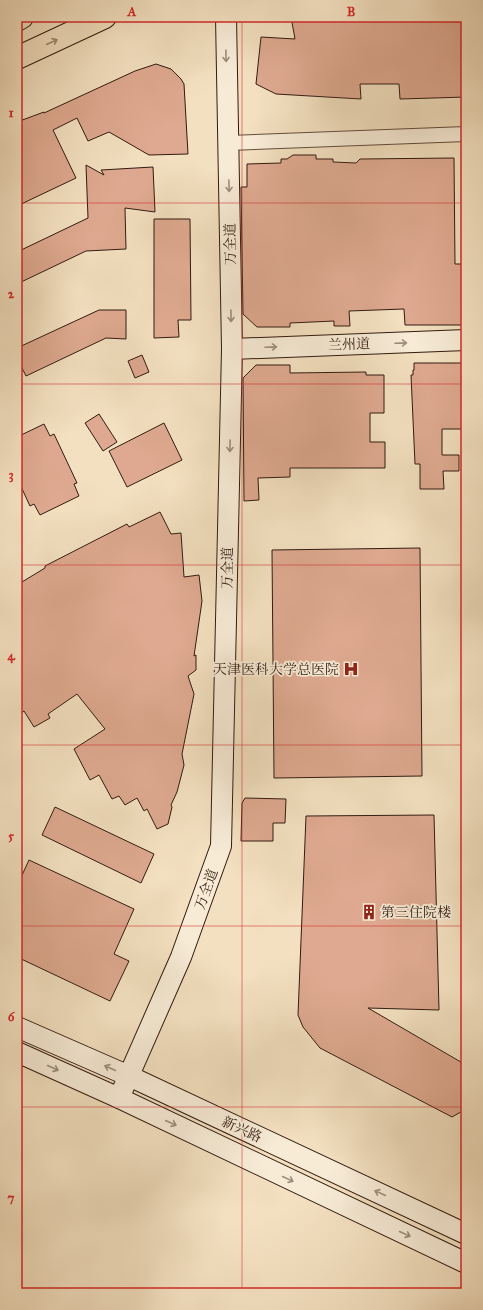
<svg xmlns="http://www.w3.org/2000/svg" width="483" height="1310" font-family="'IM FELL Great Primer','Noto Serif SC',serif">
  <rect width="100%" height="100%" fill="#f3e0c0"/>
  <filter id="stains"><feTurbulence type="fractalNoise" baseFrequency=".005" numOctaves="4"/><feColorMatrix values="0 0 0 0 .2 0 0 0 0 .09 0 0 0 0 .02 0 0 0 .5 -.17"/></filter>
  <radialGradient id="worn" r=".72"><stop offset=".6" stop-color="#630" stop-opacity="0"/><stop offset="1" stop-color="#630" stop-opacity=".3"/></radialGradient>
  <g fill="#dea990" stroke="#321b10">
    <path d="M291 17H466V97L400 99 399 84H360L361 99 276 94 256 84 261 37 295 39Z"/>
    <path d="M156 64 171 69 181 79 184 84 188 154 149 155 109 132 88 141 77 118 53 130 76 178 17 206V122L44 112V113L135 71Z"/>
    <path d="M293 155H316V159H333V162L356 163 360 159 454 158 455 264H466V325H405L404 309 349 311 350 326H334V321L290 323V327H257L243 314 241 187H247V164L281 163V159H287Z"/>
    <path d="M86 165 104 175 101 170 153 167 155 212 125 208 126 249 86 251 17 284V252L88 218Z"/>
    <path d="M154 219H190L191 320H178L179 337 154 338Z"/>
    <path d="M99 310H126V339L106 338 26 376 17 358V348Z"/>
    <path d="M142 355 149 372 135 378 128 361Z"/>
    <path d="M414 363H466V429H442V455H459V471H443L444 489H420V464H415L411 375H413V370H414Z"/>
    <path d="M256 365H290V373L366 372V375H384V413H370V442H385V468H290V477L258 478 259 500 244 501 243 378Z"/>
    <path d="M99 414 117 442 103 451 85 423Z"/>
    <path d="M164 423 182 460 127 487 109 451Z"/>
    <path d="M44 424 50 436 54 434 77 483 74 484 79 496 40 515 34 504 30 506 17 478V437Z"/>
    <path d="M160 512 171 534 181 533 184 577 199 575 202 601 194 656 196 655V670L188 676 194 694 182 754 184 765 177 792 171 805 172 807 168 824 157 829 147 809 144 811 137 798 125 805 119 796 112 799 99 775 90 780 74 749 105 729 77 694 48 714 50 718 34 727 24 711 17 716V585L45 568V566L127 524 129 527Z"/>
    <path d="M420 548 422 776 274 778 272 550Z"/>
    <path d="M245 798 286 799 285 823H273V841H241L242 803Z"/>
    <path d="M55 807 154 854 141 883 42 835Z"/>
    <path d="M434 815 439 1010 368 1008 466 1065V1109L452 1117 320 1048 303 1027 298 1015 306 816Z"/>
    <path d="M29 860 134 909 114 954 129 961 110 1001 17 957V886Z"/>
  </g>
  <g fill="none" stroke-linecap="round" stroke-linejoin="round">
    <g stroke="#624c3c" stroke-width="16">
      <path id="street" d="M228 143 466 134"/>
    </g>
    <g stroke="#321b10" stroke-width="22">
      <g id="secondary">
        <path d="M232 349 466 340"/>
        <path d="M17 1027 129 1076 466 1234"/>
        <path d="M17 1052 119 1098 466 1263"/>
        <path d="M119 1098 181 957 221 846 232 349 226 17"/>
      </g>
    </g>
    <g stroke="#321b10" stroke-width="24">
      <g id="primary">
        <path d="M17 20 22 17"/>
        <path d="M17 58 105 17"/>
      </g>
    </g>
    <use href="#street" stroke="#f7ebd6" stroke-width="14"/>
    <use href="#secondary" stroke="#f7ebd6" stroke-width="20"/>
    <use href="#primary" stroke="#f3e0c0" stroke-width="22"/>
  </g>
  <defs><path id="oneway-shaft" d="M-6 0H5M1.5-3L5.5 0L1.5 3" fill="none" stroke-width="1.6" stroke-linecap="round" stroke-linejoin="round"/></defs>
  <use stroke="#9c8771" href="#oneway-shaft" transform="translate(52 42) rotate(-25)"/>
  <g stroke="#9e8d7d">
    <use href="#oneway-shaft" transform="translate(226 56) rotate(89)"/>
    <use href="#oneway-shaft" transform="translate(229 186) rotate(89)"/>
    <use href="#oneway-shaft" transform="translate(231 316) rotate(89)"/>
    <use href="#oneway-shaft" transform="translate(401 343) rotate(-2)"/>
    <use href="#oneway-shaft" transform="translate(271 347) rotate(-2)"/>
    <use href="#oneway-shaft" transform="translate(230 446) rotate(91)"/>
    <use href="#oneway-shaft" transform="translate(53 1068) rotate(24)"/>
    <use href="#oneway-shaft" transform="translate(110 1068) rotate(-156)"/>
    <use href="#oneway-shaft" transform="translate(171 1123) rotate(25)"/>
    <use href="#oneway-shaft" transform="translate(288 1179) rotate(25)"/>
    <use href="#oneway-shaft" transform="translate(380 1193) rotate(-155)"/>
    <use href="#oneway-shaft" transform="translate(405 1234) rotate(25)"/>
  </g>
  <path fill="none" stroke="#d62828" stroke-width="1" stroke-opacity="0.55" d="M242 17V1293M17 203H466M17 384H466M17 565H466M17 745H466M17 926H466M17 1107H466"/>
  <defs>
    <g id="hospital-bare" transform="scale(1.2)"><path d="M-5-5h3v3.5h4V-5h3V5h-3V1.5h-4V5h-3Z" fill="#8f2418" stroke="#f7ebd6" stroke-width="2.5" paint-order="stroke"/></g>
    <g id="building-bare" transform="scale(1.2)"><path d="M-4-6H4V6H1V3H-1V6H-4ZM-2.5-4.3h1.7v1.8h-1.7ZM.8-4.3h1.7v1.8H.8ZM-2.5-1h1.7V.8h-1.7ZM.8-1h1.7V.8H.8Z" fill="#8f2418" stroke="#f7ebd6" stroke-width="2.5" paint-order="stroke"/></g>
  </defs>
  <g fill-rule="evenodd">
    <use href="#hospital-bare" x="351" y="669"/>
    <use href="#building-bare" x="369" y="912"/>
  </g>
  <g text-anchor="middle" stroke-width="3.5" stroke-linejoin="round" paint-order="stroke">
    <g font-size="14" fill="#321b10" stroke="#f7ebd6">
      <text transform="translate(230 244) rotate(-91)" y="5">万全道</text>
      <text transform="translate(349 344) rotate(-2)" y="5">兰州道</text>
      <text transform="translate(227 568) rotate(-89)" y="5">万全道</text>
      <text transform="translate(206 889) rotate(-70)" y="5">万全道</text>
      <text transform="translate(242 1129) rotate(25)" y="5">新兴路</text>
    </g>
    <g font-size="14" fill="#321b10" stroke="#f7ebd6" text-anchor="end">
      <text x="339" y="674">天津医科大学总医院</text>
      <text x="381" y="917" text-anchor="start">第三住院楼</text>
    </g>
  </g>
  <rect width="483" height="1310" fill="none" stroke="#f3e0c0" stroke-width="44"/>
  <rect x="22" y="22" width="439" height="1266" fill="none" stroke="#d62828" stroke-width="1.5"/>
  <g font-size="13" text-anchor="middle" font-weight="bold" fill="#d62828">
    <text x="132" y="16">A</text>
    <text x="351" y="16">B</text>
    <text x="11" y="117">1</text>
    <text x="11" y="298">2</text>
    <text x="11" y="479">3</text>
    <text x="11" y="660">4</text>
    <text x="11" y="840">5</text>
    <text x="11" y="1021">6</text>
    <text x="11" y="1202">7</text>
  </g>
  <rect width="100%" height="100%" filter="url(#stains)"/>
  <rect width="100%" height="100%" fill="url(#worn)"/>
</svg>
